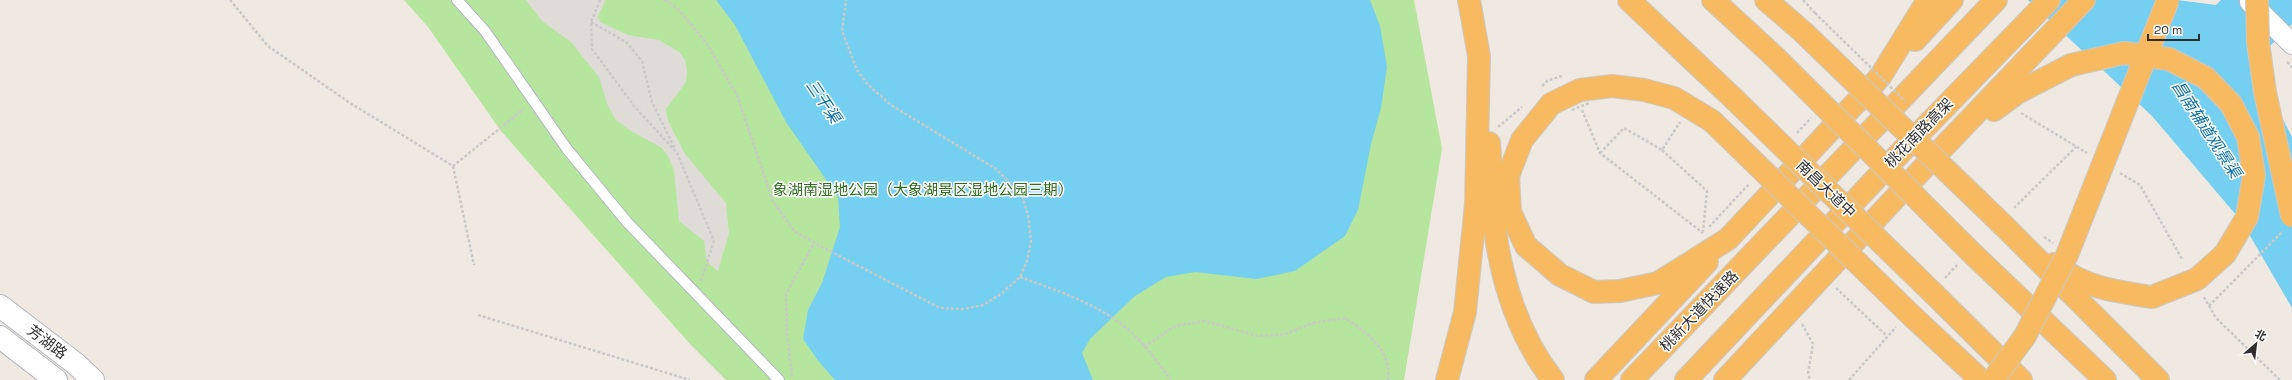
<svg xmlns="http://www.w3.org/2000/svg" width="2292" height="380" font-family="'Space Grotesk','Noto Sans SC',sans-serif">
  <rect width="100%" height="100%" fill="#efe9e1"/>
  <path fill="#b6e59e" d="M404 0H1414L1442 149 1404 380H726L690 344 501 131 428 27Z"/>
  <path fill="#dfdcd8" d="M526 0H606L598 16 600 22 628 35 659 40 679 52 685 60 687 70 686 82 666 109 668 121 685 154 726 203 729 233 718 271 707 262 704 241 679 221 674 170 668 156 662 148 631 131 616 120 608 106 599 77 571 42 542 21Z"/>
  <g fill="#75cff0">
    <path d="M716 0H1370L1380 26 1387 67 1381 108 1371 144 1358 210 1345 236 1295 271 1256 279 1195 272 1166 277 1135 296 1090 339 1082 353 1093 380H835L819 362 803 339 808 310 822 283 840 227 838 197 786 122 735 25Z"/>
    <path d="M2028 0H2177L2216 5 2221 0H2292V24L2258 58 2259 74 2292 137V308L2242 222 2152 116Z"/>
  </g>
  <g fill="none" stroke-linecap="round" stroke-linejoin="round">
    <g stroke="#b4b7c1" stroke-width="12">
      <path id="service" d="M457 0 485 31 567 149 627 222 779 380"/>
    </g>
    <g stroke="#b4b7c1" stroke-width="22">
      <path id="minor" d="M2250 2 2292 44"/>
    </g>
    <g stroke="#b4b7c1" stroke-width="24">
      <g id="tertiary">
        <path d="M0 306 76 364 93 380"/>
        <path d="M0 337 56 380"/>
      </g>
    </g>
    <g stroke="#c9c9c9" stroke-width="24">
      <g id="trunk">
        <path d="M1629 0 1734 99"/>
        <path d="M1713 0 1776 58"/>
        <path d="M1766 0 1803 32"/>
        <path d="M1915 40 1952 0"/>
        <path d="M1994 110 2017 93 2071 65"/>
        <path d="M1712 121 1674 98 1644 90 1612 86 1580 90 1551 104 1522 140 1508 176 1510 212 1526 246 1560 275 1594 292 1620 291 1658 283 1728 239 1880 77 1928 0"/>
        <path d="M1489 143C1492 174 1491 206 1496 237 1504 289 1521 339 1553 380"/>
        <path d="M2004 226 2158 380"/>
        <path d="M1975 256 2105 380"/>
        <path d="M2054 264C2086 288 2113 291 2152 297"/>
        <path d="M1935 295 2021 380"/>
        <path d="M1913 317 1981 380"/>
        <path d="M1447 380 1465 312 1476 204 1479 56 1469 0"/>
        <path d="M1596 380 1707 262"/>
        <path d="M1632 380 1996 0"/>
        <path d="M1686 380 1902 151 2049 0"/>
        <path d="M1725 380 1914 178 2084 0"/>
      </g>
    </g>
    <g stroke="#c9c9c9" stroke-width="2.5" stroke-dasharray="3 2" stroke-linecap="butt">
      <path d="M230 0 268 46 350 103 453 166 524 109"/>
      <path d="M600 0 591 22 592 49 634 106 677 153 714 241 701 281"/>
      <path d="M665 0 678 9 707 44 737 95 773 201 794 231 820 246 940 308 963 309 983 305 1001 294 1020 277 1027 261 1031 241 1028 215 1022 195 996 169 891 105 868 85 857 70 842 31 846 0"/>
      <path d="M1803 0 1815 13"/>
      <path d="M591 22 626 42 642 61 652 102 675 149"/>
      <path d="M2287 62 2292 67"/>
      <path d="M1542 86 1547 81 1564 75"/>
      <path d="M1582 110 1600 153 1703 233"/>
      <path d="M2021 113 2087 153"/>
      <path d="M1498 127 1522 107"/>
      <path d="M1797 133 1811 118"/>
      <path d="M1662 150 1707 191 1703 232"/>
      <path d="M1600 153 1624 128 1662 150 1680 122"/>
      <path d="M453 166 474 265"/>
      <path d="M2120 173 2140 185 2182 259"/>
      <path d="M2014 208 2076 147"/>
      <path d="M1709 227 1749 184"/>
      <path d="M2044 237 2053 243"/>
      <path d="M1020 277C1055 290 1090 301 1120 323 1140 337 1156 360 1171 380"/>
      <path d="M1945 278 1958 264"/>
      <path d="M1836 288 1887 336"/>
      <path d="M2204 297 2216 318 2280 380"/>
      <path d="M2209 306 2283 231"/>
      <path d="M478 315 690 380"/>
      <path d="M1802 324 1813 344 1808 373 1810 380"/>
      <path d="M1144 347 1175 326 1204 321 1258 336 1286 334 1313 323 1345 318C1367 333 1392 350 1388 380"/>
      <path d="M792 376 787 334 786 294 814 243"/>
      <path d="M1849 380 1896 327"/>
    </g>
    <use href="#service" stroke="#fff" stroke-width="10"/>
    <use href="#minor" stroke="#fff" stroke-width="20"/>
    <use href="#tertiary" stroke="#fff" stroke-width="22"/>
    <use href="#trunk" stroke="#f8ba60" stroke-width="22"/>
    <g stroke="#c9c9c9" stroke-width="24" stroke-linecap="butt">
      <g id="trunk-bridge">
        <path d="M2257 0 2258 42 2265 92 2292 216"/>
        <path d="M1803 32 2004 226"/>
        <path d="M1776 58 1975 256"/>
        <path d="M2071 65 2124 53 2169 59 2206 78 2231 104 2248 137 2254 175 2247 217 2225 254 2197 279 2152 297"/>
        <path d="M1734 99 1935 295"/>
        <path d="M1712 121 1913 317"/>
        <path d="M1993 380 2025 336 2067 255 2168 0"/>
      </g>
    </g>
    <g stroke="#c9c9c9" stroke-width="2.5" stroke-dasharray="3 2" stroke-linecap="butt">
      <path d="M1815 13 1905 101"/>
      <path d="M1572 110 1589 103"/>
    </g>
    <use href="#trunk-bridge" stroke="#f8ba60" stroke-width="22"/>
  </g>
  <g text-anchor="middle" stroke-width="3" stroke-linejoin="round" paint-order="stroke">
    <g font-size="15" fill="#2e2e2e" stroke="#fff">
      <text transform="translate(1919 133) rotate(-46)" y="5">桃花南路高架</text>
      <text transform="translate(1826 189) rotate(44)" y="5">南昌大道中</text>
      <text transform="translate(1699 311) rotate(-46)" y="5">桃新大道快速路</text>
      <text transform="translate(47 342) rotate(37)" y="5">芳湖路</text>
    </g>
    <g font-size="15" fill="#2c6e1b" stroke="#fff">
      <text x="923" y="195">象湖南湿地公园（大象湖景区湿地公园三期）</text>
    </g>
    <g font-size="16" font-style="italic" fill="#0d6fa3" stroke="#fff">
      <text transform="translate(824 101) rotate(56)" y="6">三干渠</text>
      <text transform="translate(2207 129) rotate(57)" y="6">昌南辅道观景渠</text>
    </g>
  </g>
  <g transform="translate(2256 344) rotate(28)" stroke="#ffffff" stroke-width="3" paint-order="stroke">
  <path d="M0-3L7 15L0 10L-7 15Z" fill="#2e2e2e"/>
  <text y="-6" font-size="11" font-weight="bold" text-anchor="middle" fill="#2e2e2e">北</text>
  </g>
  <path d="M2148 34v6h51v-6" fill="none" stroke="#2e2e2e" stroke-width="2"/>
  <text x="2154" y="34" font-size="12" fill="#2e2e2e" stroke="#ffffff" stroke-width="3" paint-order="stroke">20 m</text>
</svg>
